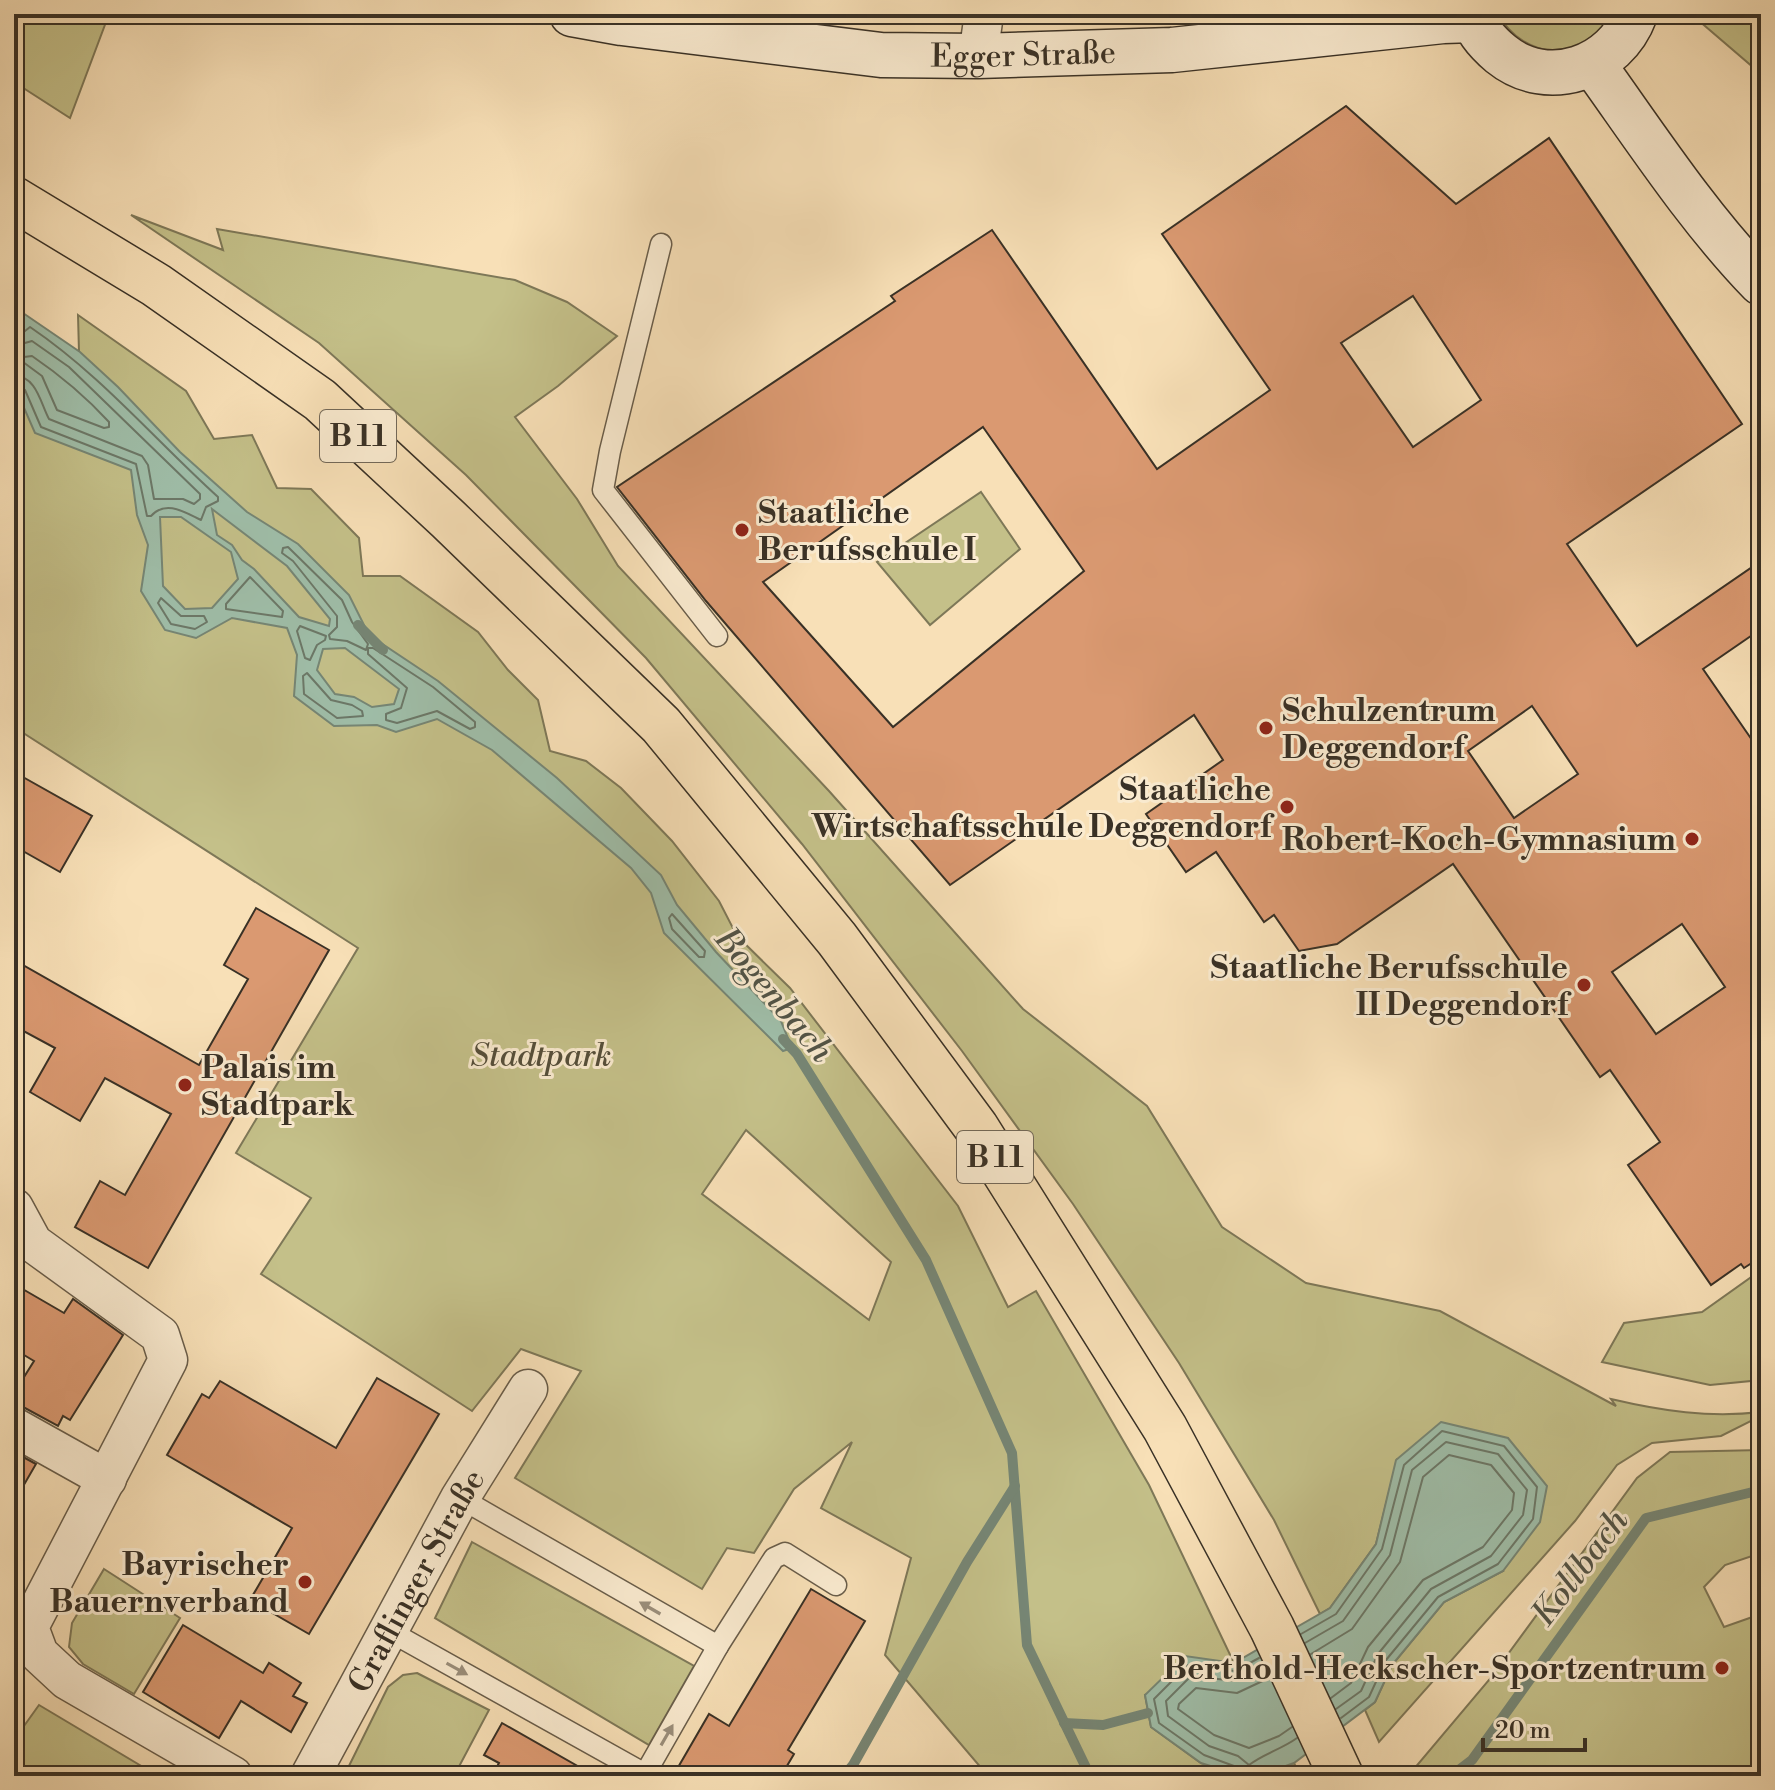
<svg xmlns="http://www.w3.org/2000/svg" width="1775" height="1790" font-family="'Libre Bodoni',serif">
  <rect width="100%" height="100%" fill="#f8e0b7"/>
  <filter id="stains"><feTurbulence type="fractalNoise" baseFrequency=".0025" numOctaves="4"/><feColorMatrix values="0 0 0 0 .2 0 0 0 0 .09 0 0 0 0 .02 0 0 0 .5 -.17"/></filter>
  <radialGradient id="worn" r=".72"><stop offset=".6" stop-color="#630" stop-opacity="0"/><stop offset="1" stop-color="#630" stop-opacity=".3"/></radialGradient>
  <g fill="#c4c089" stroke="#7e7858" stroke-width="2" fill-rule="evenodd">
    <path d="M14 14H109L70 118 14 82Z"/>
    <path d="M1498 14H1610C1588 67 1523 60 1498 14Z"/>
    <path d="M1691 14H1761V74Z"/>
    <path d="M131 215 223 250 217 229 515 280 567 302 617 336 558 386 515 417 577 499 618 566 829 791 1023 1009 1147 1106 1222 1227 1306 1283 1440 1311 1616 1406 1611 1399C1662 1411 1709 1418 1761 1412V1416L1721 1436 1652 1443 1617 1465 1575 1521 1379 1742 1365 1710 1375 1702 1392 1665 1444 1602 1503 1571 1397 1460 1376 1544 1330 1608 1320 1614 1274 1520 1179 1363 1073 1204 962 1051 802 844 646 658 466 475 319 343Z"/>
    <path d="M78 315 186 391 214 439 252 435 277 488 311 489 359 538 363 576H400L478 632 508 670 538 700 550 751 586 761 621 788 672 841 719 901 737 936 790 988 958 1206 1008 1307 1036 1291 1149 1485 1234 1663 1145 1695 1151 1727 1201 1763 1242 1776H988L885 1655 911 1558 821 1508 852 1442 794 1489 754 1553 727 1548 702 1589 515 1478 581 1371 521 1349 472 1411 261 1274 311 1198 236 1153 358 948 14 727V318L79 352ZM746 1130 891 1262 869 1320 702 1194Z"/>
    <path d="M981 492 1020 549 930 625 877 562Z"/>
    <path d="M1757 1273 1761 1279V1380L1710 1385 1602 1362 1624 1323 1702 1312Z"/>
    <path d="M1761 1450V1553L1725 1565 1704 1587 1724 1627 1761 1614V1776H1408L1489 1680 1637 1478 1670 1452Z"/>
    <path d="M472 1542 694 1666 649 1745 435 1618Z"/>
    <path d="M104 1569 180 1618 134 1694 83 1664 69 1647 72 1623Z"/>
    <path d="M417 1673 489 1710 454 1776H344L388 1687 403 1675Z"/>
    <path d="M39 1705 158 1776H36L14 1765V1740Z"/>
    <path d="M1294 1763 1300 1776H1258Z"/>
  </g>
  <g fill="#9fbea9" stroke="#768675" stroke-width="2" fill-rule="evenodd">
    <path d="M23 313 80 352 118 387 180 452 247 512 298 544 349 595 369 635 438 681 557 778 661 875 677 905 716 952 781 1021 792 1048 783 1051 664 933 651 893 631 868 492 750 437 719 396 732 377 725 334 726 294 696 297 655 287 628 232 618 196 638 165 630 141 591 148 545 137 515 131 470 35 433 14 385 18 316ZM212 509 287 566 330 619 329 626 299 617 254 569 242 560 232 545 217 535ZM160 517H181L231 552 238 579 212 608 185 609 163 586ZM345 648 399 689 394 704 372 707 354 697 335 694 317 670 323 649Z"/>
    <path d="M1441 1422 1508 1438 1547 1486 1540 1522 1503 1571 1444 1602 1392 1665 1375 1702 1294 1763 1258 1776H1242L1201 1763 1151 1727 1145 1695 1185 1656 1234 1663 1330 1608 1376 1544 1396 1460Z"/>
  </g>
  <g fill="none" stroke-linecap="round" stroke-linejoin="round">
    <g stroke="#6c7868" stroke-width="2">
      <path d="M14 336 20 335 30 327C101 375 155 440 218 497V501L206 507 201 520C186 513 166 499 151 516H147L136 464 41 427 25 390 14 385"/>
      <path d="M14 346 32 341 69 367 200 494V499L194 504 183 499H154L148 465 142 456 49 419C40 402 37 377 14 375"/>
      <path d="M32 356C60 375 86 397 109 422V427L104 428 57 410 42 376 23 362 24 357Z"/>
      <path d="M288 547 342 600 352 622 368 644 366 650 347 641 330 639 329 635 337 627V616L293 561 282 553 283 548Z"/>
      <path d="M250 577 283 611 282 617 226 609V604Z"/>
      <path d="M161 598 181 616H204L207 622 195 629 171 624 158 603Z"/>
      <path d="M300 626 326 636 325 640 317 645 310 660 305 658 297 631Z"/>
      <path d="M368 648H373L433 687 475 722V727L470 729 437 711 397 723 386 720V714L401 708 407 688 368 654Z"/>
      <path d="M307 673 331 700 352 705 362 711 363 716 337 718 304 694 303 676Z"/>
      <path d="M672 914 705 951 704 957H699L672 929 669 918Z"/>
      <path d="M1301 1634 1336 1614 1382 1549 1404 1465 1442 1431 1504 1446 1537 1487 1533 1519 1498 1564 1438 1597 1386 1660 1369 1697 1341 1718"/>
      <path d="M1305 1643 1343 1621 1390 1555 1412 1470 1446 1442 1498 1454 1527 1490 1523 1515 1491 1556 1431 1589 1378 1654 1361 1691 1336 1709"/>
      <path d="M1311 1654 1352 1629 1400 1562 1423 1477 1449 1455 1491 1465 1514 1493 1512 1510 1483 1547 1423 1580 1368 1647 1351 1683 1331 1698"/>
      <path d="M1264 1667 1236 1681 1191 1676 1166 1701 1168 1716 1209 1746 1238 1756 1249 1765C1263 1754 1282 1749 1297 1738"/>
      <path d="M1269 1678 1237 1693 1196 1688 1179 1704 1178 1709 1214 1735 1249 1748 1279 1736 1292 1727"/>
      <path d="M1239 1776 1234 1766 1204 1755 1159 1723 1154 1699 1188 1665 1235 1671 1259 1658"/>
    </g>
    <g stroke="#768675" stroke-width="10">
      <path d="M358 625 383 650"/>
      <path d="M783 1039 797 1054 926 1260 1012 1453 1027 1645 1090 1776"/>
      <path d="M1064 1723 1103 1725 1148 1713"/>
      <path d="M844 1776 853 1765 967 1562 1015 1486"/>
      <path d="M1451 1776 1472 1760 1646 1518 1761 1490"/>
    </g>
  </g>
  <g fill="#da9971" stroke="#393126" stroke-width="2" fill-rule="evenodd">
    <path d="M1346 106 1456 204 1549 138 1742 424 1567 544 1637 646 1761 561V629L1703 669 1761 753V1257L1744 1268 1741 1264 1711 1285 1628 1165 1660 1142 1610 1070 1600 1077 1453 864 1337 944 1299 951 1274 915 1264 922 1216 852 1186 872 1146 814 1223 760 1194 715 950 885 706 601 617 487 895 301 891 296 992 230 1157 469 1270 390 1162 234ZM1413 296 1481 400 1413 447 1341 343ZM983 427 1084 571 893 727 763 582ZM1532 706 1578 774 1514 818 1468 751ZM1682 924 1725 987 1656 1034 1612 972Z"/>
    <path d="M14 772 92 816 60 872 14 846Z"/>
    <path d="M256 908 329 950 148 1268 75 1227 100 1181 125 1195 171 1114 105 1078 80 1121 30 1092 55 1048 14 1026V960L199 1065 248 979 224 965Z"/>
    <path d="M14 1284 64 1313 73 1299 123 1335 70 1420 63 1416 58 1426 25 1408 14 1405V1393L34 1361 14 1349Z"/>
    <path d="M377 1378 439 1414 309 1634 250 1600 292 1528 167 1455 202 1394 209 1398 220 1381 336 1448Z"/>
    <path d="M14 1452 36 1464 14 1502Z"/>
    <path d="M811 1589 865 1621 788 1750 794 1754 781 1776H673L709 1714 729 1726Z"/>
    <path d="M183 1625 263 1673 269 1663 301 1683 293 1696 307 1703 291 1732 241 1701 219 1738 143 1692Z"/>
    <path d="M502 1723 595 1776H492L499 1763 484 1755Z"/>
  </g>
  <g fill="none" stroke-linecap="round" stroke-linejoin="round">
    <g stroke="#695d4a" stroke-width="23">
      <g id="lane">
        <path d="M661 244 610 451 603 490 717 636"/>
        <path d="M460 1498 718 1646"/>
        <path d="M389 1631 645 1774 718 1646 774 1558 785 1553 836 1585"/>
      </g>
    </g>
    <g stroke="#695d4a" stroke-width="41">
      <g id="street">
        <path d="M978 56 984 14"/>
        <path d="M14 1208 33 1243 160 1335 168 1360 29 1627 39 1654 67 1680 233 1776"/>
        <path d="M14 1427 107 1479"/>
        <path id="s1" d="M310 1776 460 1498 528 1389"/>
      </g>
    </g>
    <g stroke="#393126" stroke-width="47">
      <g id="secondary">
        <path id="s2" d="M572 14 622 23 881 55 978 56 1172 50 1443 21 1474 20"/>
        <path d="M1472 14C1476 30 1489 44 1501 54 1548 92 1615 68 1635 14"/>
        <path d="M1593 64C1646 138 1698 218 1761 283"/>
      </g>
    </g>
    <g stroke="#393126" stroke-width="47">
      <path id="highway" d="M14 199 156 285 320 400 448 519 661 725 837 939 976 1127 1165 1428 1272 1628 1341 1776"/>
    </g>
    <use href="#lane" stroke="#faebd0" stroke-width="20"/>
    <use href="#street" stroke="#faebd0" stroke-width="38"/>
    <use href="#secondary" stroke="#faebd0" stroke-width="44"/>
    <use href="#highway" stroke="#f8e0b7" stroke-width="44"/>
  </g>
  <defs><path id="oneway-solid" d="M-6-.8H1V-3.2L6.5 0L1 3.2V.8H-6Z" transform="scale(2)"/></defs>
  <g fill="#9a8e7b">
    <use href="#oneway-solid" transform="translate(650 1608) rotate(-150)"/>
    <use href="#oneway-solid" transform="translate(457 1669) rotate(29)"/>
    <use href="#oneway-solid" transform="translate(667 1735) rotate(-60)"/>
  </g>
  <g fill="#8f2418" stroke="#faebd0" stroke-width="3">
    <circle cx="742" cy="530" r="8"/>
    <circle cx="1266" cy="728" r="8"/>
    <circle cx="1287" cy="807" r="8"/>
    <circle cx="1692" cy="839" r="8"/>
    <circle cx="1584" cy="985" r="8"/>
    <circle cx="185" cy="1085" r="8"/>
    <circle cx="305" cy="1582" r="8"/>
    <circle cx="1722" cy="1668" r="8"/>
  </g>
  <g text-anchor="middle" stroke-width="6" stroke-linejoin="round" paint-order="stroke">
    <g fill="#faebd0" stroke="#736959" stroke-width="2">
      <rect x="320" y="410" width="76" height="52" rx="6"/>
      <rect x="957" y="1131" width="76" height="52" rx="6"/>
    </g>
    <g font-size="30" font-weight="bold" fill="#393126">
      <text x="358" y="446">B 11</text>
      <text x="995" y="1167">B 11</text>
    </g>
    <g font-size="32" fill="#393126" stroke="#faebd0">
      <text dy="11" stroke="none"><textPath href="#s2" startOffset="454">Egger Straße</textPath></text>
      <text dy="11" stroke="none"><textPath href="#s1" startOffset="222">Graflinger Straße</textPath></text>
    </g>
    <g font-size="32" font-weight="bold" fill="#393126" stroke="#faebd0" text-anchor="end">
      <text x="758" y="523" text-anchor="start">Staatliche<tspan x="758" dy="37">Berufsschule I</tspan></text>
      <text x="1282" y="721" text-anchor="start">Schulzentrum<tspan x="1282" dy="37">Deggendorf</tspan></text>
      <text x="1271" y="800">Staatliche<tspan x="1271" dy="37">Wirtschaftsschule Deggendorf</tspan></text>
      <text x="1676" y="850">Robert-Koch-Gymnasium</text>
      <text x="1568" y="978">Staatliche Berufsschule<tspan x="1568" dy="37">II Deggendorf</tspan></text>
      <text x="201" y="1078" text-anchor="start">Palais im<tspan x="201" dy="37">Stadtpark</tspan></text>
      <text x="289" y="1575">Bayrischer<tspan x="289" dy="37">Bauernverband</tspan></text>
      <text x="1706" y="1679">Berthold-Heckscher-Sportzentrum</text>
    </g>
    <g font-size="32" font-style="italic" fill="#554e3a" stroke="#faebd0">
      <text x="541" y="1066">Stadtpark</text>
    </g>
    <g font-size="34" font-style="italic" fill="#525447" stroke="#faebd0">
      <text transform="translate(775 994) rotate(50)" y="12">Bogenbach</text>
      <text transform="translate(1579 1567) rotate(-53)" y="12">Kollbach</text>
    </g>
  </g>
  <rect width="1775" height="1790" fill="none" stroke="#f8e0b7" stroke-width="48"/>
  <rect x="16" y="16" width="1743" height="1758" fill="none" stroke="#393126" stroke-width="4"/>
  <rect x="24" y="24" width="1727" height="1742" fill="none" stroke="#393126" stroke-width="2"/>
  <path d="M1483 1738v12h102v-12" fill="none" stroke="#393126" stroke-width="4"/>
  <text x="1495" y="1738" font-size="24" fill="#393126" stroke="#faebd0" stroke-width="6" paint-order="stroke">20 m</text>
  <rect width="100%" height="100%" filter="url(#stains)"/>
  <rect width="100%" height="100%" fill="url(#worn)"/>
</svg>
